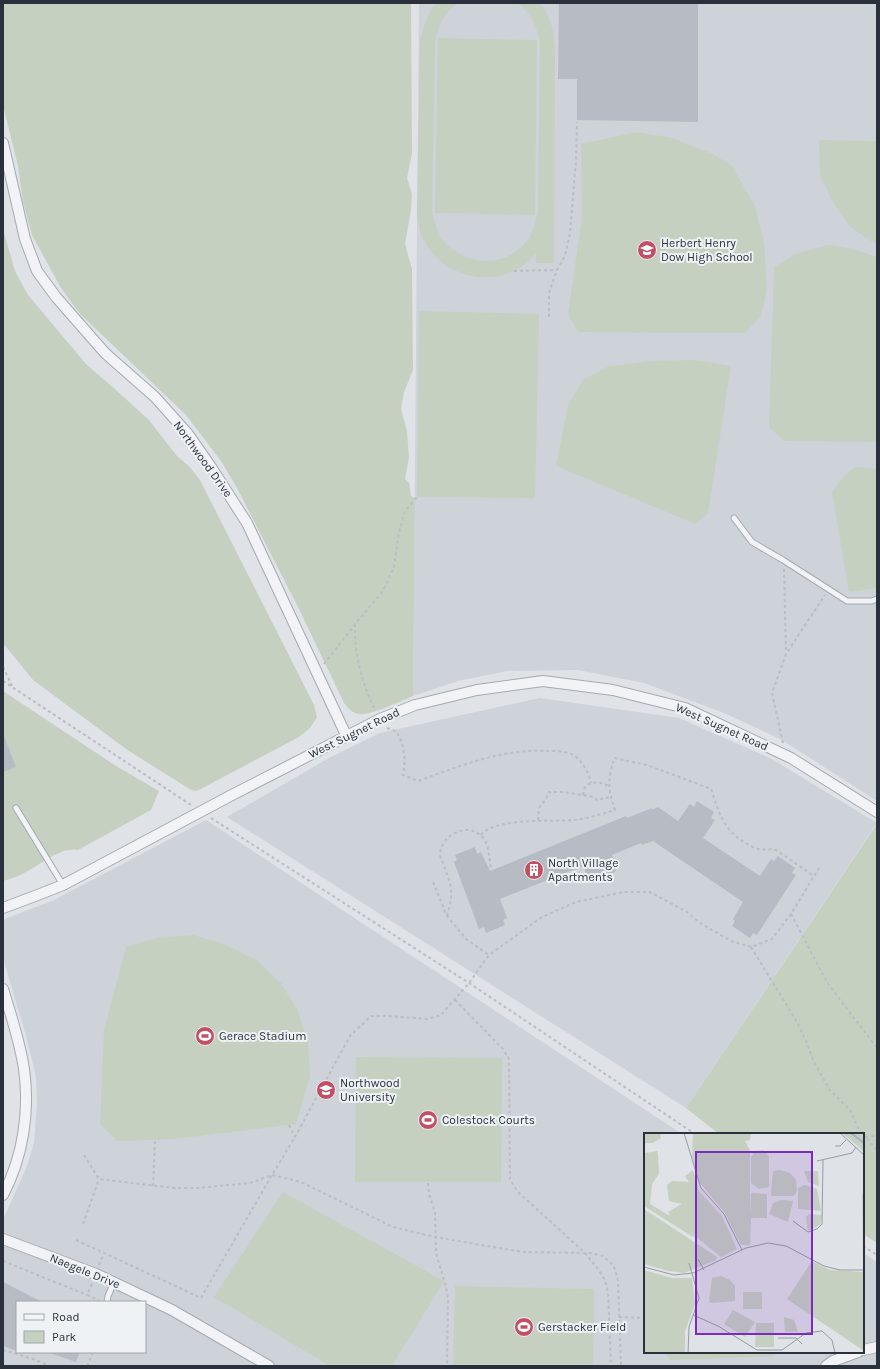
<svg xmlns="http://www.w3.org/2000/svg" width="880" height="1369" font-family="Karla,sans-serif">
  <rect width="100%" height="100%" fill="#dfe3e7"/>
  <g fill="#ced2d9" fill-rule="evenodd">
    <path d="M419 3H877V801L782 740 724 713 644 683 578 670 507 671 458 681 413 696Z"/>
    <path d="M540 698 679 718 772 759 877 823 686 1108 227 817 329 758 380 733Z"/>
    <path d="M206 820 682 1134H645V1352H863V1253L877 1262V1366H3V1220L27 1166 34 1143 37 1102 36 1077 26 1036 3 958V923L5 919 54 900ZM17 1302H145V1352H17Z"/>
  </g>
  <g fill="#c6d0c1">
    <path d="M3 3H411L412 153 407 178 412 194 411 210 405 244 412 269 413 370 404 392 401 409 407 431 409 458 405 479 409 483 411 496 415 498 413 696C402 701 369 716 359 714 352 713 348 708 344 703L299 609 237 488 221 461 186 415 80 314 61 288 32 235 23 202 18 166 3 105Z"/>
    <path d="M436 3H457C444 14 438 26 435 42L432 212C434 222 438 235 445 243 469 269 514 267 531 234 535 227 536 218 538 211L540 44C537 25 532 15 518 3H540C551 19 553 26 555 45L554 263H536V253C508 290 449 283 426 244 421 236 419 227 417 218L420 42C423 27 427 15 436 3Z"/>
    <path d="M438 38 537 40 535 215 435 213Z"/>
    <path d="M637 132 672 138 713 154 732 166 755 206 764 243 767 290 761 316 745 333 578 332 568 314 582 218 581 144Z"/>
    <path d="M819 140 877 141V245L849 226 833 202 820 175Z"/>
    <path d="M3 229 15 271 28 295 86 364 116 390 149 420 177 456 190 467 200 480 314 705 317 717 310 728 299 737 197 791 191 790 126 749 33 680 3 643Z"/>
    <path d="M828 245 849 248 877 257V442L784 441 769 427 774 267 796 254Z"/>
    <path d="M419 311 539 314 535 498 417 497Z"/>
    <path d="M693 360 731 366 708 513 696 524 556 466 568 405 583 380 609 366 652 361Z"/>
    <path d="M855 467 877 469V588L849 592 832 492 846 474Z"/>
    <path d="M3 691 116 766 159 791 151 810 78 850C61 846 39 866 24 873 17 877 10 879 3 881Z"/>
    <path d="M877 824V1243L863 1234V1134H719L686 1108Z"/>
    <path d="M193 935 224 944 258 961 281 983 297 1009 308 1042 310 1076 296 1124 174 1139 117 1141 100 1124 104 1030 126 947 156 938Z"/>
    <path d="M356 1057 502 1058 501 1182H355Z"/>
    <path d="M283 1192 444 1281 392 1366H330L214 1297Z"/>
    <path d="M455 1286 594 1289 593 1366H453Z"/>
    <path d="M663 1352H775V1356L671 1360Z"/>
  </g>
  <g fill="#b7bcc4">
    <path d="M559 3H698V122L577 120V79H558Z"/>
    <path d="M3 733 16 767 3 772Z"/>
    <path d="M697 801 714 812 711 818 715 820 703 838 760 876 771 859 774 861 778 856 795 868 792 873 796 875 757 935 753 933 750 938 732 926 735 921 733 919 743 902 653 841 642 845 641 843 612 855 616 866H614L616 871 611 874 612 878 600 883 598 879 591 881 590 876 588 877 583 866 500 899 507 918 503 920 505 925 486 933 484 927 479 929 454 862 457 860 455 855 475 847 477 854 481 852 490 871 626 816 627 818 652 808V810L658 807 678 821 690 804 694 807Z"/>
    <path d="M3 1282 42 1302H17V1351L3 1346Z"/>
    <path d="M51 1352H80L76 1362 50 1353Z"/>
  </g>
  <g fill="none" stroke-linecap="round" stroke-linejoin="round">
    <g stroke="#a5aab1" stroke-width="7">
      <g id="lane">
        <path d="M734 518 752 542 783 560 847 601H872L877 599"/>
        <path d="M16 808 63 885"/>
        <path d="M107 1302 108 1296 114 1282"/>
      </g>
    </g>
    <g stroke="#a5aab1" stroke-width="12">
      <g id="street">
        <path d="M3 143 25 239 37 271 56 297 105 353 155 397 188 434 211 467 247 523 346 735"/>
        <path d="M3 908 35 896 63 885 230 796 380 719 415 705 477 690 543 681 613 690 685 708 791 758 877 812"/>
        <path d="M3 989C11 1015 20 1042 24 1069 30 1111 23 1157 3 1195"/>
        <path d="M3 1239 96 1274 172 1310 269 1366"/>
        <path d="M863 1350 877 1347"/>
        <path d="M826 1366 833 1361 858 1352"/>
      </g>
    </g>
    <g stroke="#babdc2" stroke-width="2" stroke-dasharray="3 3" stroke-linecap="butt">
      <path d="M514 271 557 270"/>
      <path d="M549 317V293L557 270 565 256 570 233 576 161 577 122"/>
      <path d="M784 569 786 653"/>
      <path d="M355 624C354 653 362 684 375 710"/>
      <path d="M324 664 356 623 383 591 394 567 398 537 405 511 417 497"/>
      <path d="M3 667 12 686"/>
      <path d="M3 681 191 805"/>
      <path d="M387 728 396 731C405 745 406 760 403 775L418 781C460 766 503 748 549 751 557 751 566 751 573 755 583 761 588 772 591 783"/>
      <path d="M783 743 772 693 786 654 825 595"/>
      <path d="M583 795 585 786C594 781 600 782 609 786"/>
      <path d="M211 818 469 983 695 1134"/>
      <path d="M538 820 539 808 546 799 549 792H565L594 797 597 800 610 797"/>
      <path d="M481 835C496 817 550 822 573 820 587 819 601 814 615 810 607 786 608 782 614 758L647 765 711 789C720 817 725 834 755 848 762 851 769 848 776 850L814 876"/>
      <path d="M433 882 447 916 467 940 489 955"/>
      <path d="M791 914 828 984 877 1048"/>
      <path d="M447 916C453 896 453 888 445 869 444 864 440 858 440 854 441 836 465 823 479 834 490 842 488 855 491 868"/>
      <path d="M751 947 797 1022 807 1043 813 1060 829 1089 850 1110 857 1126 863 1134"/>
      <path d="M455 1000 503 1049 509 1059 510 1180 518 1192 585 1253 598 1269 605 1280 608 1292 611 1366"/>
      <path d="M289 1125 295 1137"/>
      <path d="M863 1134 877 1150"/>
      <path d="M865 1137 877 1136"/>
      <path d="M84 1155 99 1179 174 1188H197L250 1183 272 1175 301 1182 393 1227 435 1237 523 1252 591 1253 603 1256 614 1266 618 1280 621 1366"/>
      <path d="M428 1183 429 1194 435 1212 436 1253 446 1287 448 1298 447 1366"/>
      <path d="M153 1186 155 1140"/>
      <path d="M83 1224 99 1179"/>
      <path d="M76 1240 201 1298 272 1175 295 1137 350 1036 371 1016H389L427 1019 441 1015 469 983 489 955 542 917 576 902 624 892H650L687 912 700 923 731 941 751 947 772 939 791 914 819 868"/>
      <path d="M863 1246 877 1255"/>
      <path d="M3 1261 87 1295"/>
      <path d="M99 1265 104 1253"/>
      <path d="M92 1284 87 1295 98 1300V1302"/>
      <path d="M619 1317 645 1318"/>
      <path d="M3 1350 33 1359 50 1366"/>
      <path d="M87 1366 93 1352"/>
    </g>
    <use href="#lane" stroke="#f2f3f6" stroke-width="5"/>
    <use href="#street" stroke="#f2f3f6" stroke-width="10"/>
  </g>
  <defs>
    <g id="school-disc" transform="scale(1)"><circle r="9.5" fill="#c24f64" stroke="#eff2f5"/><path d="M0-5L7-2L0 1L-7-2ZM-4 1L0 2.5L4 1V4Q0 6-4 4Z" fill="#fff"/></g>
    <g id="building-disc" transform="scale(1)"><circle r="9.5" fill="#c24f64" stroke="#eff2f5"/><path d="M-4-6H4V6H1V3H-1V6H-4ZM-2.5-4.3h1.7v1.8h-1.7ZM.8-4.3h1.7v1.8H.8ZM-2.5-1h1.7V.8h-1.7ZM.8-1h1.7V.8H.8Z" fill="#fff"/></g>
    <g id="stadium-disc" transform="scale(1)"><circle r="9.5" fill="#c24f64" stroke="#eff2f5"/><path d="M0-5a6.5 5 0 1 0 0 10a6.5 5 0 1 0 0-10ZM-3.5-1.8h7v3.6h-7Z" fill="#fff"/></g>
    <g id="university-disc" transform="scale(1)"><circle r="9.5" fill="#c24f64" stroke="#eff2f5"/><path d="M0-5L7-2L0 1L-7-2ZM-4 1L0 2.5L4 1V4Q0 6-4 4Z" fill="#fff"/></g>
  </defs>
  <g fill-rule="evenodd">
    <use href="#school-disc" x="647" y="250"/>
    <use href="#building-disc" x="534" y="870"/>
    <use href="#stadium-disc" x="205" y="1036"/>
    <use href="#university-disc" x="326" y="1090"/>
    <use href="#stadium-disc" x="428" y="1120"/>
    <use href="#stadium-disc" x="524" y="1327"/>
  </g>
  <g text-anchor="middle" stroke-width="4" stroke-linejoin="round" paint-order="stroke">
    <g font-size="12" fill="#2a313d" stroke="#eff2f5" text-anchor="start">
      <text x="661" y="247">Herbert Henry<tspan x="661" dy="14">Dow High School</tspan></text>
      <text x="548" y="867">North Village<tspan x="548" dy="14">Apartments</tspan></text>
      <text x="219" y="1040">Gerace Stadium</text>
      <text x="340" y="1087">Northwood<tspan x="340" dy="14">University</tspan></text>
      <text x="442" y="1124">Colestock Courts</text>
      <text x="538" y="1331">Gerstacker Field</text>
    </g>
    <g font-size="12" fill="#2a313d" stroke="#eff2f5">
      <text transform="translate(203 459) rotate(54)" y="4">Northwood Drive</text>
      <text transform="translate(722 727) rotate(24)" y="4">West Sugnet Road</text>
      <text transform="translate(354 733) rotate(-26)" y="4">West Sugnet Road</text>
      <text transform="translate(85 1271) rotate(22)" y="4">Naegele Drive</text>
    </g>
  </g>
  <g transform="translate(644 1133)">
    <rect width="220" height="220" fill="#dfe3e7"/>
    <path d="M0 0H16L17 5 9 10H0ZM49 0H107L106 7 101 8 106 17V85L107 60 123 61V85H107L106 112H97L81 80 56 50 48 23ZM198 0H220V19L215 14ZM119 17 125 23V54L115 56 107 50V25L111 18ZM0 18 1 20 13 18 14 22 15 41 8 51 6 71 26 83 24 79 38 71 25 68 23 52 28 48 45 49 41 43 49 37 55 58 78 83 93 116 77 124 51 103 49 104 0 73ZM136 37 146 40 152 47 153 58 150 63H128L127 61 129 38ZM160 38H174L175 53 164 49ZM161 52 173 56 177 78 154 76V55ZM218 61H220V135H219ZM138 67 149 68 144 89 125 81 129 70ZM0 76 73 124 72 127 40 140 24 138 0 131ZM165 81 178 82 176 92 164 98 162 84ZM168 128 186 137 220 139V218L143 166ZM0 137 28 145H48L51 171 41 198V220H0ZM77 143 86 147 91 153V168L67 170 65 168 68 145ZM99 159H118V176H99ZM89 177 111 189 101 204 80 191ZM140 184 150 187 154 199H141ZM112 190H130V214H111Z" fill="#c6d0c1"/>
    <path fill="none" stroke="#9db2c4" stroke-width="2" d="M207 0 220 10"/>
    <path fill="none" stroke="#979ca3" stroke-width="1" d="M40 0 57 55 80 81 98 117M196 0 220 22M191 13H196L202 7M173 28 208 20 212 14M149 88 164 99 173 96 178 91 179 27M54 126 60 137M0 134 30 142 49 140 102 115 124 110 142 113 180 133 196 137H220M49 182 74 193 113 217H138L162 200 178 198 188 207 191 220M134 205H152L158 211M44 220 45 194 55 165 45 130"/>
    <path fill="#7b2cbf" fill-opacity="0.15" stroke="#7b2cbf" stroke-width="2" d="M52 19H168V201H52Z"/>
    <rect width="220" height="220" fill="none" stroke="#2a313d" stroke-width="2"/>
  </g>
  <rect width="880" height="1369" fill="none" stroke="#2a313d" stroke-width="8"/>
  <rect x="16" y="1301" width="130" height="52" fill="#eff2f5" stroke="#a0a5ab"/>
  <rect x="24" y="1314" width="20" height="6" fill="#f2f3f6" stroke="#a0a5ab"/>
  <text x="52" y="1321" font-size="12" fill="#2a313d">Road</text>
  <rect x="24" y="1331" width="20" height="12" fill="#c6d0c1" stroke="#a0a5ab"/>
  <text x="52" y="1341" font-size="12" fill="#2a313d">Park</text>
</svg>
